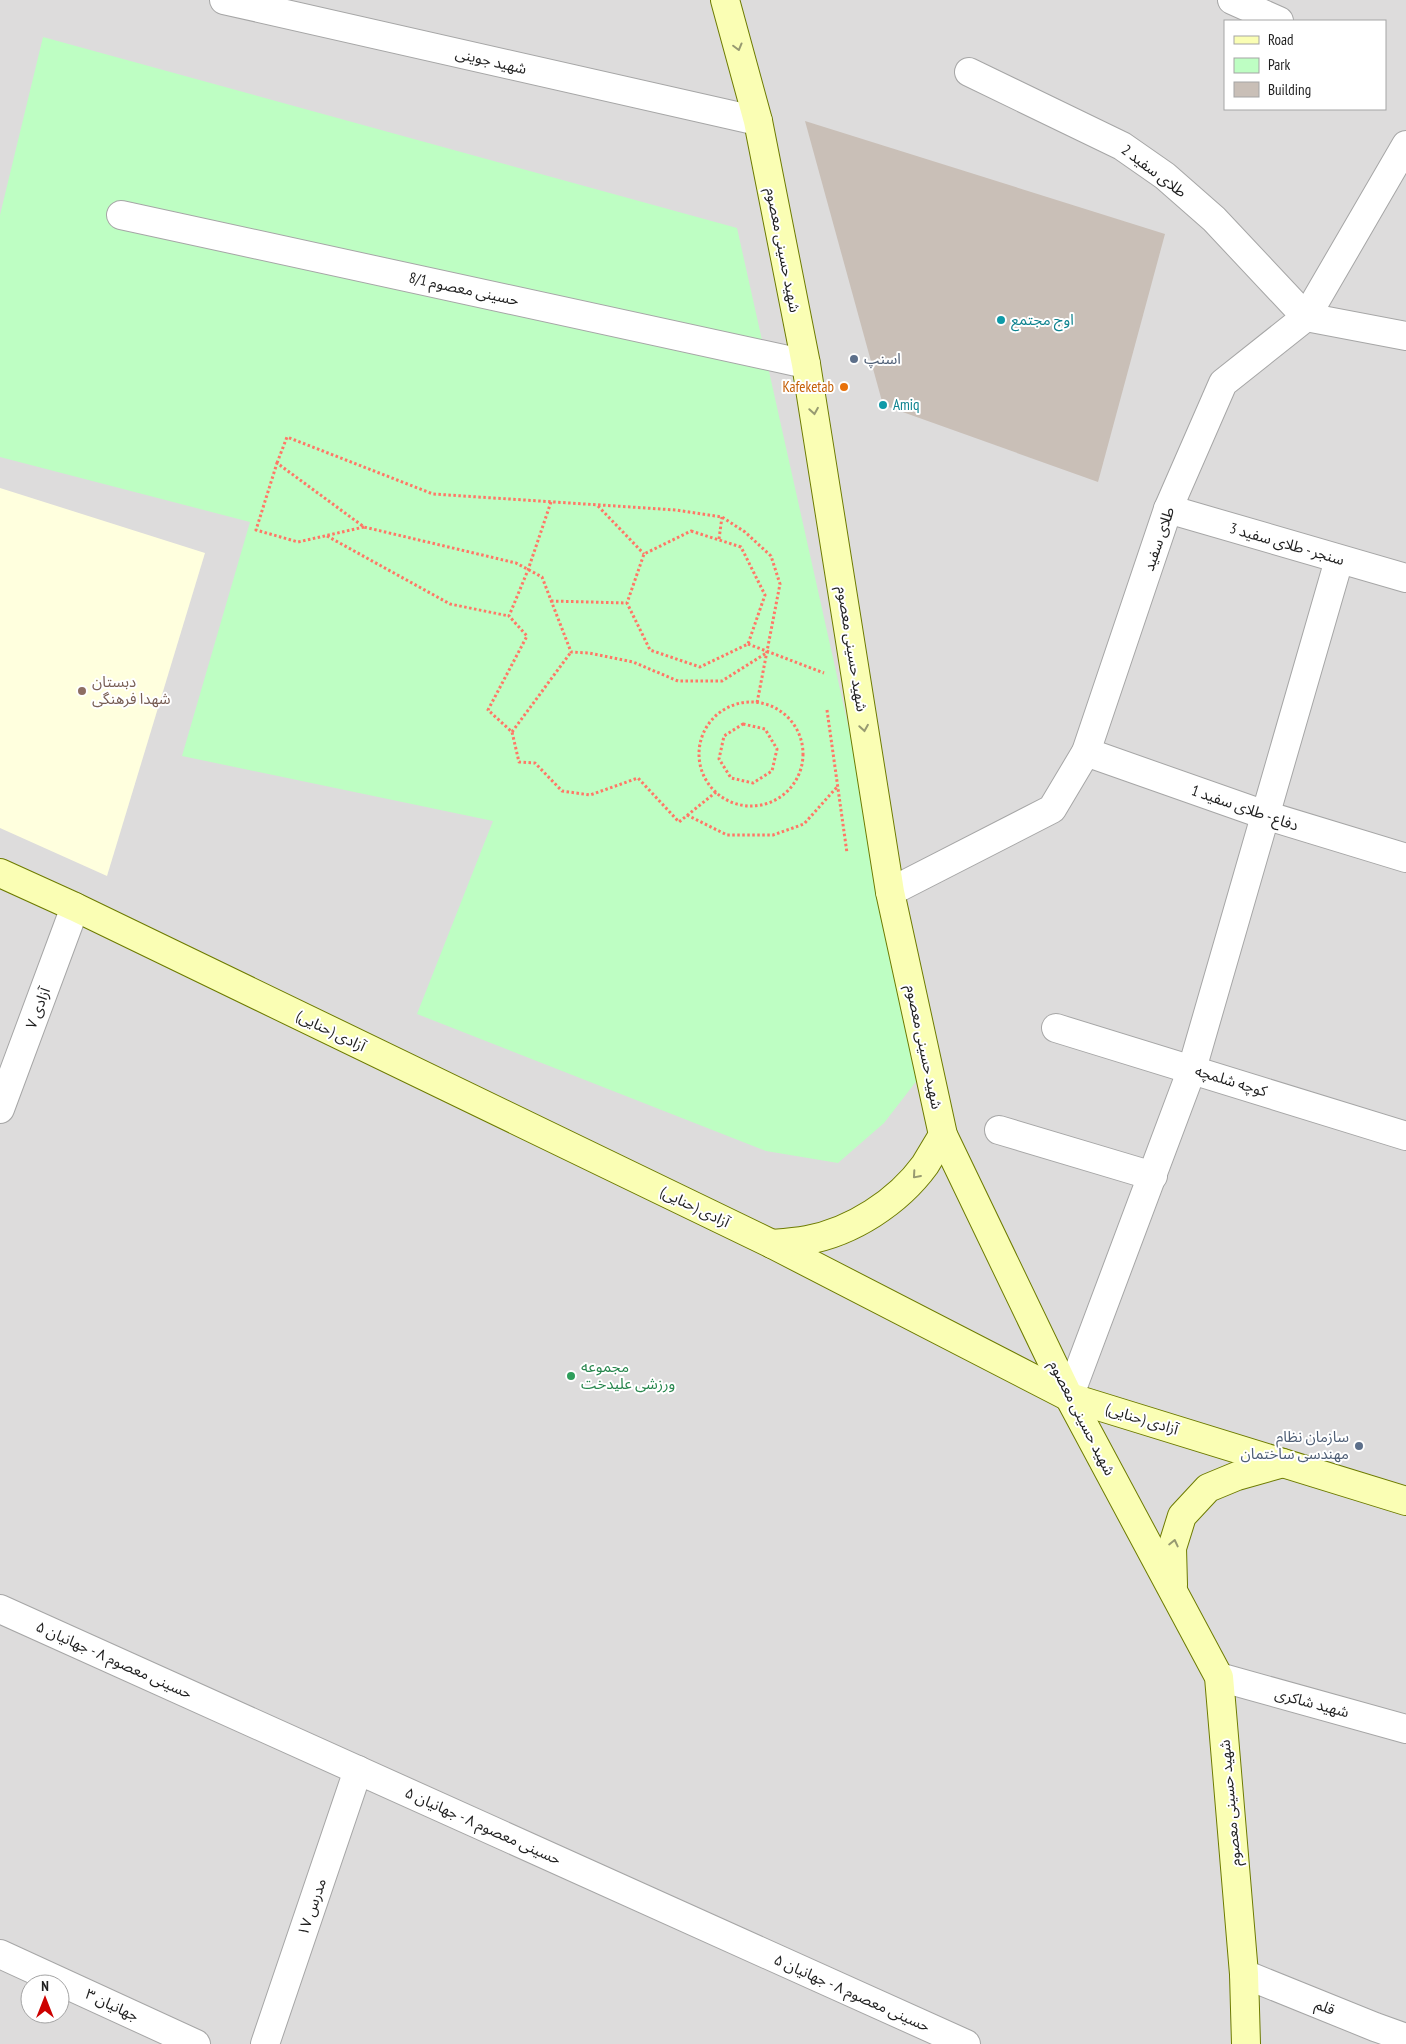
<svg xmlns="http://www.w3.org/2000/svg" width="1406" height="2044" font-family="'PT Sans Narrow','Noto Sans Arabic',sans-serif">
  <rect width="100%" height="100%" fill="#f0ece4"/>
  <path fill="#dddcdc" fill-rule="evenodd" d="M0 0H1406V2044H0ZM1225 21H1385V109H1225ZM30 1984H60V2014H30Z"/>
  <path fill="#ffffde" d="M0 488 205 553 107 876 0 828Z"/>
  <path fill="#befec3" d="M43 37 737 228 925 1070 884 1123 838 1163 766 1151 417 1014 493 821 182 756 250 522 0 457V215Z"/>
  <path fill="#c9bfb7" d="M805 121 1165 234 1098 482 883 405Z"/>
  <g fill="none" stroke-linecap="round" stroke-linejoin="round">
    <g stroke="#a6a6a6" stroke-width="30">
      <g id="street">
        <path d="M224 0 758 121"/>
        <path d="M1232 0 1279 21"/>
        <path d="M969 72 1122 146 1165 176 1214 219 1306 317 1406 336"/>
        <path d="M121 215 806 364"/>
        <path d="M1168 509 1406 578"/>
        <path d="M1086 752 1265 815 1406 858"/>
        <path d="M890 892 1052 809 1086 752 1168 509 1223 383 1306 317 1406 145"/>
        <path d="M1056 1028 1406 1136"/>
        <path d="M0 1109 75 907"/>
        <path d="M999 1130 1153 1176"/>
        <path d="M1069 1397 1192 1069 1339 560"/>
        <path d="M0 1609 966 2044"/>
        <path d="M1219 1677 1406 1729"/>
        <path d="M0 1954 196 2044"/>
        <path d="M1244 1974 1375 2027 1406 2038"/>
        <path d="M265 2044 358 1770"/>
      </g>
    </g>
    <g stroke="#6d7b00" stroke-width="30">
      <g id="secondary">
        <path d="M725 0 758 121 806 364 890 892 943 1135 1069 1397 1219 1677 1244 1974 1246 2044"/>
        <path d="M0 873 75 907 772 1244 1069 1397 1406 1501"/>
        <path d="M772 1244C783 1243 795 1242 807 1240 852 1232 898 1202 925 1165 931 1155 937 1145 943 1135"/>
        <path d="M1173 1585 1172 1548 1182 1516 1208 1488 1237 1476 1283 1463"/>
      </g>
    </g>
    <g stroke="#f76" stroke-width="3" stroke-dasharray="2.5 2.5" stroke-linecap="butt">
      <path d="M277 463 287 437 433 494 676 510 722 517 745 532 771 556 780 584 757 703"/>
      <path d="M551 502 528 570 509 616 527 636 488 710 512 732 519 762 535 763 562 791 590 795 638 778 679 822 716 792"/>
      <path d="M598 506 644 554"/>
      <path d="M364 527 298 542 256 530 277 463 364 527 516 563 542 577 571 652 589 653 633 662 678 681H722L768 652"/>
      <path d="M691 531 741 547 765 595 748 644 700 667 650 650 627 603 644 554Z"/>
      <path d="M327 536 450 604 509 616"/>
      <path d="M719 539 722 517"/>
      <path d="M551 601 627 603"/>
      <path d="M748 644 824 673"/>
      <circle cx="751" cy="754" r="52"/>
      <path d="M827 710 847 853"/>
      <path d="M743 724 765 729 777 749 772 771 753 783 731 778 719 759 724 736Z"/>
      <path d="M512 732 571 652"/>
      <path d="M687 815 727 835H773L804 824 837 787"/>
    </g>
    <use href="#street" stroke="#fff" stroke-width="28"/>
    <use href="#secondary" stroke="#fafeb4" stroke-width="28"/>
  </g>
  <defs><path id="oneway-chevron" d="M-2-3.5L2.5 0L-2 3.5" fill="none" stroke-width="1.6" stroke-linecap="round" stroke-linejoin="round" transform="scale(1.25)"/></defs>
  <g stroke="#979a71">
    <use href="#oneway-chevron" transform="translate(738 47) rotate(75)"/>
    <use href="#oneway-chevron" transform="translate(814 411) rotate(81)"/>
    <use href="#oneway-chevron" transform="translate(864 728) rotate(81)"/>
    <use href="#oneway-chevron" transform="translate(916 1175) rotate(131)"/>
    <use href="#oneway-chevron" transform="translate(1174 1543) rotate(-77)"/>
  </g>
  <g fill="#0f9aa8" stroke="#fff" stroke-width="2">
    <circle cx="1001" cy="320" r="5"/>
    <circle cx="883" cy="405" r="5"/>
  </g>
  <g fill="#5c6f8a" stroke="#fff" stroke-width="2">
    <circle cx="854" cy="359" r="5"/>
    <circle cx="1359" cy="1446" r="5"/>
  </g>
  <circle fill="#e8710a" stroke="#fff" stroke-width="2" cx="844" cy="387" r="5"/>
  <circle fill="#8d6e63" stroke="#fff" stroke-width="2" cx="82" cy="691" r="5"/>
  <circle fill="#2e9e5b" stroke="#fff" stroke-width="2" cx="571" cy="1376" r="5"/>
  <g text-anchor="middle" stroke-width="4" stroke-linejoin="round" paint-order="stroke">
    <g font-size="15" fill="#1f1f1f" stroke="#fff">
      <text transform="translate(491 61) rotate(13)" y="5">شهید جوینی</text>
      <text transform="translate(1154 171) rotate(37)" y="5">طلای سفید 2</text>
      <text transform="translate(783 250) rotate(79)" y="5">شهید حسینی معصوم</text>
      <text transform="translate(464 289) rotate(12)" y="5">حسینی معصوم 8/1</text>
      <text transform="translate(1159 539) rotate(-71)" y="5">طلای سفید</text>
      <text transform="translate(1287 544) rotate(16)" y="5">سنجر - طلای سفید 3</text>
      <text transform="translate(852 649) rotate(81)" y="5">شهید حسینی معصوم</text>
      <text transform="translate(1245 808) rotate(19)" y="5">دفاع - طلای سفید 1</text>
      <text transform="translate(38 1008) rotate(-69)" y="5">آزادی ۷</text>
      <text transform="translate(331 1031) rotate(26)" y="5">آزادی (حنایی)</text>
      <text transform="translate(924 1047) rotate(78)" y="5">شهید حسینی معصوم</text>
      <text transform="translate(1231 1081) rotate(17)" y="5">کوچه شلمچه</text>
      <text transform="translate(695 1207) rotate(26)" y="5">آزادی (حنایی)</text>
      <text transform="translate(1082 1418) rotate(63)" y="5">شهید حسینی معصوم</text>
      <text transform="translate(1142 1419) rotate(17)" y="5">آزادی (حنایی)</text>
      <text transform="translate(114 1660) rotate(24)" y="5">حسینی معصوم ۸ - جهانیان ۵</text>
      <text transform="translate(1312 1703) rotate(15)" y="5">شهید شاکری</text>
      <text transform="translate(1230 1803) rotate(-95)" y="5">شهید حسینی معصوم</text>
      <text transform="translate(483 1826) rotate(24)" y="5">حسینی معصوم ۸ - جهانیان ۵</text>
      <text transform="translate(312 1907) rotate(-71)" y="5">مدرس ۱۷</text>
      <text transform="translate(852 1993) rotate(24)" y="5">حسینی معصوم ۸ - جهانیان ۵</text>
      <text transform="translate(112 2005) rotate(25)" y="5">جهانیان ۳</text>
      <text transform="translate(1325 2007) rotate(22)" y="5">قلم</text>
    </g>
    <g font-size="15" fill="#0d838f" stroke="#fff" text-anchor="start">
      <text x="1011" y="325">اوج مجتمع</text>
      <text x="893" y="410">Amiq</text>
    </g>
    <g font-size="15" fill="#4e5e75" stroke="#fff" text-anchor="start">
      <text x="864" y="364">اسنپ</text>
      <text x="1349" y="1442" text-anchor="end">سازمان نظام<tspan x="1349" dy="17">مهندسی ساختمان</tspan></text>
    </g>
    <g font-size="15" fill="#c56008" stroke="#fff" text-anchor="end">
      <text x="834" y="392">Kafeketab</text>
    </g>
    <g font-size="15" fill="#785e54" stroke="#fff" text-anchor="start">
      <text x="92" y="687">دبستان<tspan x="92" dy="17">شهدا فرهنگی</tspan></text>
    </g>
    <g font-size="15" fill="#27864d" stroke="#fff" text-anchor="start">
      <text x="581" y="1372">مجموعه<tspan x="581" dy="17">ورزشی علیدخت</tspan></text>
    </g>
  </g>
  <rect x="1224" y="20" width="162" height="90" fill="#ffffff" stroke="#a5a5a5"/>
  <rect x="1234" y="36" width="25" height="8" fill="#fafeb4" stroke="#a5a5a5"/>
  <text x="1268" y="45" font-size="15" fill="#1f1f1f">Road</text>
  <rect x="1234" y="58" width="25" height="15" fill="#befec3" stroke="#a5a5a5"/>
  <text x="1268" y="70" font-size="15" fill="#1f1f1f">Park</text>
  <rect x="1234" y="82" width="25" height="15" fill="#c9bfb7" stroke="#a5a5a5"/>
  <text x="1268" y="95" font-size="15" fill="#1f1f1f">Building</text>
  <g transform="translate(45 1999)"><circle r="24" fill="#ffffff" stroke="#a5a5a5"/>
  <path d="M0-4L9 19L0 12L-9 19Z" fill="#cd0100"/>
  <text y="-8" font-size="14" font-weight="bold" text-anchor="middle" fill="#1f1f1f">N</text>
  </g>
</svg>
